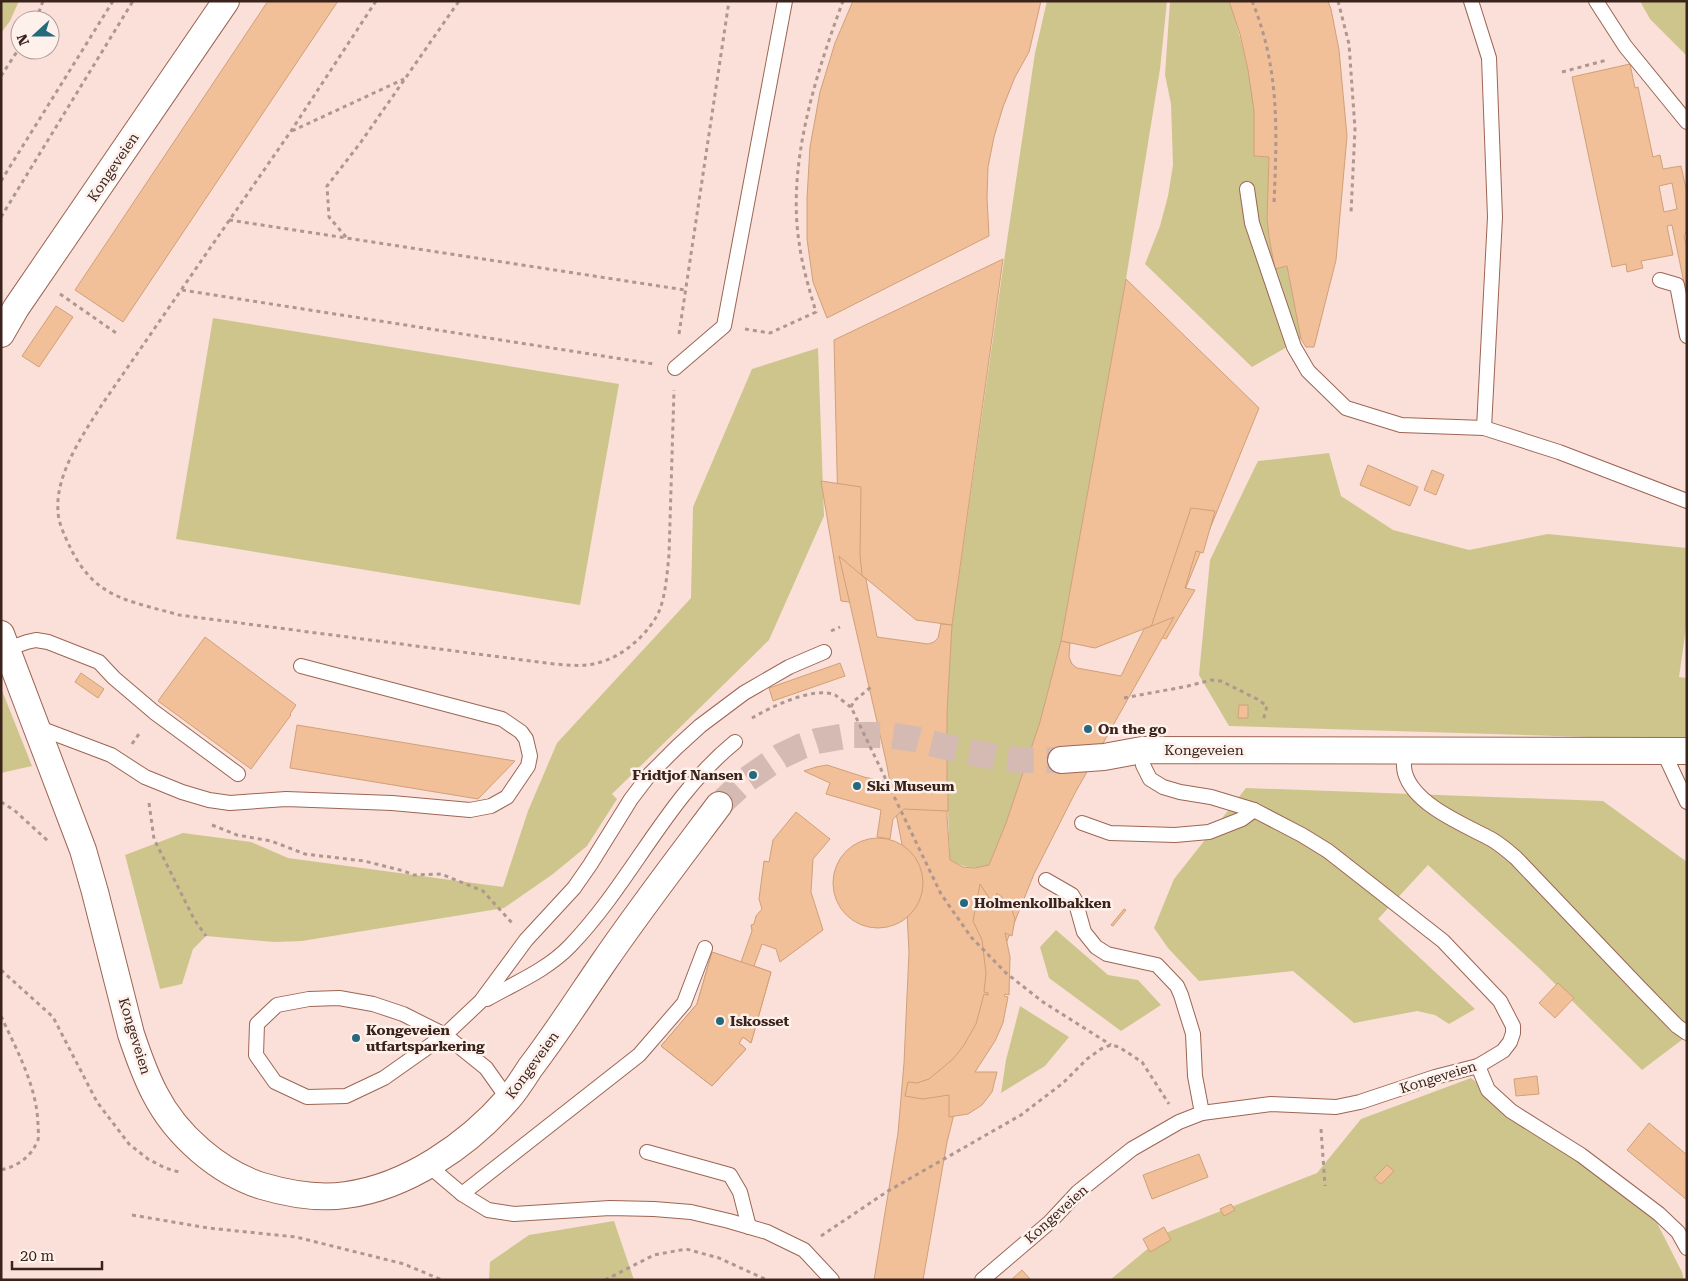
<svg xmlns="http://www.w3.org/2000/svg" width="1688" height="1281" font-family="'Roboto Serif',serif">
  <rect width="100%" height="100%" fill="#fae0d8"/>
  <g fill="#cec58d">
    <path d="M1 1H19L10 21 1 33Z"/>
    <path d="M1047 1H1167L1160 69 1126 279 1061 641 1040 722 1006 823 989 865C971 869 966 868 950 860L946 765 947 712 952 625 1005 254 1035 53Z"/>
    <path d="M1170 1H1229C1241 37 1250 72 1254 110 1255 125 1254 141 1254 156L1269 157 1267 219 1269 237 1275 268 1287 266 1301 339 1252 367 1145 264 1160 226 1168 196 1173 165 1171 104 1165 75Z"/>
    <path d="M1640 1H1687V56L1650 19Z"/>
    <path d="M213 318 619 384 580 605 176 539Z"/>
    <path d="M818 348 824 516 769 640 612 794 617 799 587 846 553 874 504 908 302 941 274 942 206 936 193 949 182 984 160 989 125 855 183 833 251 842 288 858 503 887 528 811 557 743 691 598 693 507 752 369Z"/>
    <path d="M1329 453 1341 496 1393 530 1469 550 1548 534 1687 548V621L1679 677 1687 678V740L1229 726 1199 675 1210 560 1258 461Z"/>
    <path d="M1 688 32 766 1 773Z"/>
    <path d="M1246 788 1603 801 1687 862V1036L1642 1070 1537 966 1428 865 1378 919 1475 1009 1449 1024 1435 1015 1417 1011 1354 1023 1293 971 1199 981 1168 948 1154 928 1174 879Z"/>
    <path d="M1056 930 1108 975 1138 980 1161 1005 1121 1031 1049 978 1040 947Z"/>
    <path d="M1020 1006 1069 1037 1045 1066 1001 1093 1006 1060Z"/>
    <path d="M1471 1078 1655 1219 1682 1272 1684 1280H1110L1168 1232 1317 1173 1361 1119Z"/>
    <path d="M614 1221 634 1280H489L490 1262 529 1235Z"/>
  </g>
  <g fill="#f1bf98" stroke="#d0a07a" fill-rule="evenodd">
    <path d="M268 1H338L123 322 75 290Z"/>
    <path d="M853 1H1041L1029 52 1015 77 1003 107 994 137 988 167 987 198 989 236 827 318 813 282 807 239V198L810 147 820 92 835 43Z"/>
    <path d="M1229 1H1328L1331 9 1339 50 1347 136 1336 260 1314 347H1306L1301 339 1287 266 1275 269 1269 237 1267 219 1269 157 1254 156V111L1248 70 1240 34Z"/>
    <path d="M1630 64 1635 88 1638 87 1653 157 1660 155 1663 169 1681 166 1687 193V231L1684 236 1687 248V297L1672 225 1667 226 1673 255 1641 261 1643 268 1627 272 1626 264 1612 267 1572 77ZM1672 183 1677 209 1664 212 1659 186Z"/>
    <path d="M1003 259 952 625 916 620 839 556 834 340Z"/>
    <path d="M1126 279 1259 408 1174 617 1095 648 1061 641Z"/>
    <path d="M56 306 73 317 39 367 22 356Z"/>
    <path d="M1368 465 1418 487 1410 506 1360 485Z"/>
    <path d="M1432 470 1444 475 1436 495 1424 490Z"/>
    <path d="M821 481 861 487 860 555 865 604 841 601Z"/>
    <path d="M1191 508 1215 511 1203 553 1196 551 1185 588 1195 590 1166 639 1149 633Z"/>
    <path d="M839 556 866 579 877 637 928 644 934 642 938 638 941 624 952 625 947 712V816L950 860 963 867 974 868 989 865 1006 823 1040 722 1061 641 1070 643 1069 657 1072 664 1077 668 1121 676 1144 629 1174 617 1075 793 1034 874 996 968 973 1039 947 1142 923 1280H874L898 1133 904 1063 909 952 904 855 886 761Z"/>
    <path d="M205 637 296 705 290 714 291 715 251 769 158 701Z"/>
    <path d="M840 663 845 676 773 701 769 688Z"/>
    <path d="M81 673 104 689 98 698 75 682Z"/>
    <path d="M1239 705H1248V718H1238Z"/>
    <path d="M297 725 515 761 478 799 290 768Z"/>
    <path d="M827 765 864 777 886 782 948 786V811L904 809 893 819 890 839 877 837 881 810 826 794 830 783 804 771 816 767Z"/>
    <path d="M796 812 830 839 813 859 811 892 823 930 780 962 776 949 762 944 754 966 771 972 751 1043 743 1037 739 1043 746 1049 712 1086 661 1046 697 1004 712 952 741 962 752 931 751 925 754 924 756 916 762 909 759 899 764 861 769 862 773 840Z"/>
    <circle cx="878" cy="883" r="45"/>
    <path d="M980 884 993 904 997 893 1010 904 1015 919 1012 936 1005 933 1010 957 1009 995 1005 994 1004 996 1008 997 1003 1023 995 1041 975 1072H997L992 1092 982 1105 968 1114 949 1117V1095L923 1099 905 1096 908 1082 917 1083 929 1079 953 1059 964 1045 976 1024 984 994 988 995V993L984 992 986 973 982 940 973 921Z"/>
    <path d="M1124 909 1126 910 1113 926 1111 925Z"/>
    <path d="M712 952 771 972 751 1043 743 1037 739 1043 746 1049 712 1086 661 1046 697 1004Z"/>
    <path d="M1558 983 1574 998 1555 1018 1539 1003Z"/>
    <path d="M1537 1076 1539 1094 1516 1096 1514 1079Z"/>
    <path d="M1649 1123 1687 1155V1200L1627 1150Z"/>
    <path d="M1199 1154 1208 1177 1152 1199 1143 1175Z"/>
    <path d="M1387 1165 1394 1171 1381 1184 1374 1178Z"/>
    <path d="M1231 1204 1235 1210 1224 1216 1220 1209Z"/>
    <path d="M1164 1227 1171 1240 1150 1252 1143 1239Z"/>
    <path d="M1022 1270 1031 1280H1011Z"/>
  </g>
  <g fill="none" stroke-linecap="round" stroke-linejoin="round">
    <path stroke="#d4bab2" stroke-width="26" stroke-dasharray="26 13" stroke-linecap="butt" d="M719 805 746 780 781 756 802 746 817 741 851 735H887L915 739 954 749 995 757 1018 760H1061"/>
    <g stroke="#9d6553" stroke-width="16">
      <g id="lane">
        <path d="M1471 1 1489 58 1495 217 1484 428"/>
        <path d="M1596 1 1625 46 1687 122"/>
        <path d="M1247 189 1252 223 1294 347 1308 371 1346 408 1401 425 1484 428 1559 452 1687 501"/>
        <path d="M1660 280 1677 285 1687 336"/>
        <path d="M675 368 724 326 785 1"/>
        <path d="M7 649 27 642 36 640 48 642 99 662 114 678 154 712 238 774"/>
        <path d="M37 727 111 755 145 777 182 792 209 800 230 803 286 799 392 803 470 810 491 806 507 797 528 766 530 756 526 739 521 732 502 719 301 666"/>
        <path d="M1404 750C1404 757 1403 766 1405 773 1414 805 1465 825 1491 839 1500 844 1508 851 1516 858L1640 988 1677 1026 1687 1033"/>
        <path d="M1663 751 1687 802"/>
        <path d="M1082 823 1110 833 1175 835 1209 832 1242 819 1254 810"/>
        <path d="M1046 880 1072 895 1075 900 1084 932 1096 947 1107 954 1157 965 1177 986 1181 995 1193 1034 1195 1076 1202 1113"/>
        <path d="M487 999C515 983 547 970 570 946 631 883 666 798 735 742"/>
        <path d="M1478 1066 1488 1090 1511 1111 1581 1155 1659 1214 1678 1232 1687 1248"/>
        <path d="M508 1099 486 1068 445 1035 403 1014 373 1004 339 998 309 999 277 1005 257 1024 256 1055 275 1082 307 1097 346 1096 384 1078 445 1035 481 1001 526 940 574 888 590 865 631 799 650 774 677 747 700 726 744 693 789 667 824 652"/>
        <path d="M647 1152 730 1175 740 1192 749 1227"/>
        <path d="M429 1166 462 1194 488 1210 514 1214 610 1208 654 1209 691 1212 729 1221 767 1232 804 1250 832 1280"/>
        <path d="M462 1194 639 1055 684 1003 705 948"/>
        <path d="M982 1280 1050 1222 1078 1192 1132 1149 1179 1122 1202 1113 1271 1104 1336 1107 1360 1102 1435 1077 1478 1066 1503 1051 1510 1042 1513 1033V1026L1500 1001 1443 941 1328 851 1302 835 1254 810 1211 797 1180 792 1163 787 1150 779 1143 765 1142 750"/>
      </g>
    </g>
    <g stroke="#9d6553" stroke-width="28">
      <g id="street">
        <path d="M1 334 16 308 226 1"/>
        <path d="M1 634 83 850 95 892 131 1034C138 1055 145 1075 155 1094 176 1135 218 1172 262 1186 289 1194 318 1199 346 1195 407 1187 468 1145 508 1099 516 1090 523 1079 530 1068 556 1034 579 998 603 963 640 909 680 857 719 805"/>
        <path d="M1061 760 1104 757 1142 750 1687 751"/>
      </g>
    </g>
    <g stroke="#af978f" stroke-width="3" stroke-dasharray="4 4" stroke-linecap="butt">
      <path d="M376 1 291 131 103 403C84 433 55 474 58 511 58 522 65 537 70 547 77 562 89 579 103 588 122 602 156 608 179 615L554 664C569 665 583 667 597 663 622 658 651 632 660 609 666 592 667 573 669 555L674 390"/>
      <path d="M1252 1C1280 69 1277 132 1274 203"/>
      <path d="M1338 1 1349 44 1355 129 1351 213"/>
      <path d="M36 20 43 1"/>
      <path d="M1562 72 1607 60"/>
      <path d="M1 76 20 47"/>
      <path d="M292 131 404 79"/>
      <path d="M1 181 113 1"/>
      <path d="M1 217 133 1"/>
      <path d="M229 220 685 290"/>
      <path d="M346 237 329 217 327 186 361 142 459 1"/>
      <path d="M182 290 654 364"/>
      <path d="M60 294 119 335"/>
      <path d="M745 329 770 333 816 312C809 289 802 265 799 242 787 163 816 74 843 1"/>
      <path d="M679 334 729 1"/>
      <path d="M831 631 840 627"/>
      <path d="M1124 698 1188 686 1211 680 1221 681 1257 699 1267 706 1263 721"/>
      <path d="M851 707 854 701 871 687"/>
      <path d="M752 718C771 707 813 686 835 695 840 698 846 704 851 707L941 894 971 937 1006 973 1043 1002 1111 1045"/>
      <path d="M132 744 141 731"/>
      <path d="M1 802 14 810 48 841"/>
      <path d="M149 803 154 839 194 919 206 936"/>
      <path d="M212 825 237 835 271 841 305 854 364 861 404 871 414 875 441 874 483 891 513 924"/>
      <path d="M1 970 53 1017 97 1102 129 1144 148 1159 165 1168 179 1172"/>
      <path d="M1 1016C17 1051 37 1086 38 1125 38 1129 39 1135 38 1140 31 1157 18 1166 1 1170"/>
      <path d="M1321 1129 1325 1186"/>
      <path d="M132 1215 208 1228 296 1237 404 1264 442 1280"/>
      <path d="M821 1236 888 1191 1021 1115 1063 1083 1087 1059 1101 1049 1111 1045 1119 1047 1142 1062 1169 1104"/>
      <path d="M605 1280 654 1255 686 1249 719 1258 767 1280"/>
    </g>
    <use href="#lane" stroke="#fff" stroke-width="14"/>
    <use href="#street" stroke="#fff" stroke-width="26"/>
  </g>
  <g fill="#27697c" stroke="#fef1ec" stroke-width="2">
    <circle cx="1088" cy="729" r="5"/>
    <circle cx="753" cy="775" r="5"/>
    <circle cx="857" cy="786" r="5"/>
    <circle cx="964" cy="903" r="5"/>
    <circle cx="720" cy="1021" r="5"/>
    <circle cx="356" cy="1038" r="5"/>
  </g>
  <g text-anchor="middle" stroke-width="5" stroke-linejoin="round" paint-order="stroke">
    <g font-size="14" fill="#3a231b" stroke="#fef1ec">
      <text transform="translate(113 167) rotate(-56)" y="5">Kongeveien</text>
      <text x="1204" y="755">Kongeveien</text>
      <text transform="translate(135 1036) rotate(73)" y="5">Kongeveien</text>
      <text transform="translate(532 1065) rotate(-54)" y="5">Kongeveien</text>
      <text transform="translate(1438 1077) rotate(-17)" y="5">Kongeveien</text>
      <text transform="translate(1056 1214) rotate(-42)" y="5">Kongeveien</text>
    </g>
    <g font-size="14" font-weight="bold" fill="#3a231b" stroke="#fef1ec" text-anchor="start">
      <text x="1098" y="734">On the go</text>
      <text x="743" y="780" text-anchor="end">Fridtjof Nansen</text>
      <text x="867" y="791">Ski Museum</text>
      <text x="974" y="908">Holmenkollbakken</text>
      <text x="730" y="1026">Iskosset</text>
      <text x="366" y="1035">Kongeveien<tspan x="366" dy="16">utfartsparkering</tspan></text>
    </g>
  </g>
  <rect width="1688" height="1281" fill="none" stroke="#3a231b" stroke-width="5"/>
  <g transform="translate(35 35) rotate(249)"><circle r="24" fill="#fef1ec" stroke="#b09f98"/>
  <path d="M0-4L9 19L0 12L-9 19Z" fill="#27697c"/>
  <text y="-8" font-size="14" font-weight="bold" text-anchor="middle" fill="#3a231b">N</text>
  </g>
  <path d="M12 1261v8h90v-8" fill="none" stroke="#3a231b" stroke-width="2.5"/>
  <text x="20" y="1261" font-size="15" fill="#3a231b" stroke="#fef1ec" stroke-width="4" paint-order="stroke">20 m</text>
</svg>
